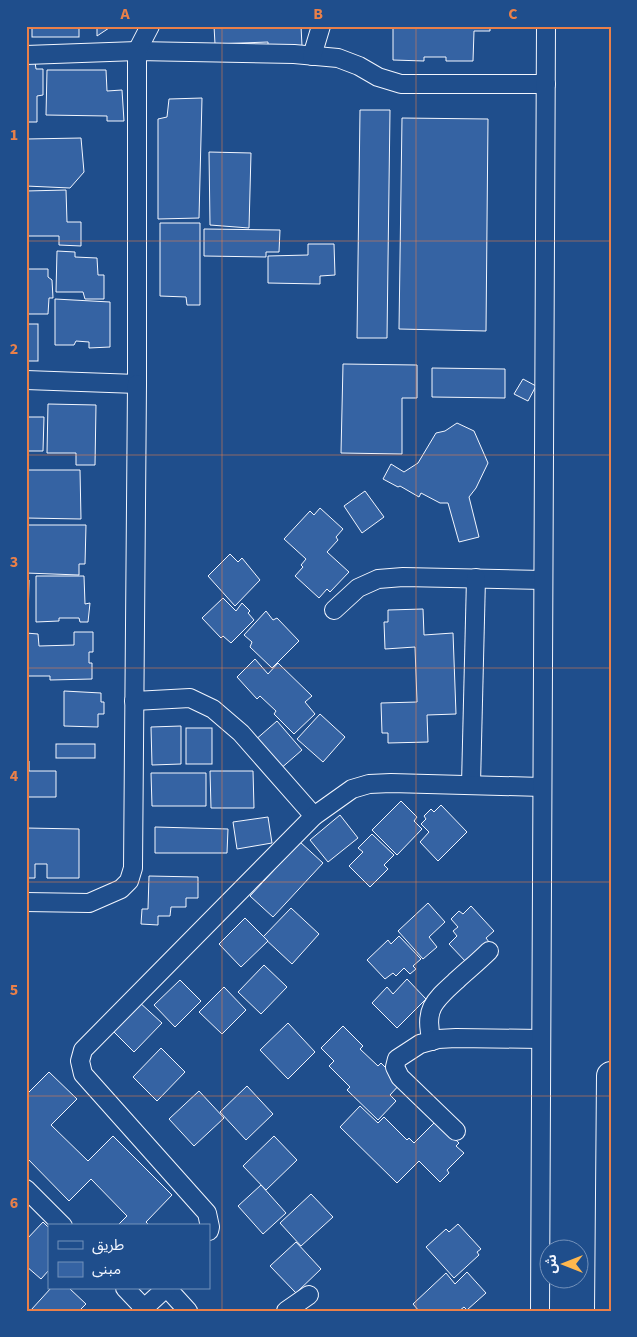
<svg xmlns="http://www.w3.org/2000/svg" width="637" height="1337" font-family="'Source Sans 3','Noto Sans Arabic',sans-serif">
  <rect width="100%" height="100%" fill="#1f4e8c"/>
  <g fill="#3563a3" stroke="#f2f6ff">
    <rect x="32" y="26" width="47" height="11"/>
    <path d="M97 26H112L97 36Z"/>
    <path d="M214 26H301L302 46H268V42L215 44Z"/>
    <path d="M393 26H500V28H490V31H474L473 61H446V57H424V61L393 60Z"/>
    <path d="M26 62H35L36 69H43V95L37 96V122H26Z"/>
    <path d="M47 70H106L107 91 122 90 124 121H107V116L46 115Z"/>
    <path d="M202 98 199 218 158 219V119L167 117 169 99Z"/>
    <path d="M360 110H390L387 338H357Z"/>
    <path d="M402 118 488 119 486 331 399 329Z"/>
    <path d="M81 138 84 172 70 188 26 186V139Z"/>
    <path d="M209 152 251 153 249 228 210 225Z"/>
    <path d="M66 190 67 222H81V246L59 245V236H26V191Z"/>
    <path d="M160 223H200V305H187L186 297 160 296Z"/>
    <path d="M204 229 280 230 279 252H266V257L204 256Z"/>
    <path d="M308 244H334L335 275 320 276V284L268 283V256L308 255Z"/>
    <path d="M57 251 75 252V257L97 258 98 275H104V299H85L83 292H56Z"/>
    <path d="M26 269H48V277L52 280 53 298H49L48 314H26Z"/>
    <path d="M55 299 110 302V347L89 348V342L76 341 74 345H55Z"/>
    <rect x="26" y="324" width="12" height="37"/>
    <path d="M343 364 417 365V398H402V454L341 453Z"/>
    <path d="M432 368 505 369V398L432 397Z"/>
    <path d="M523 379 536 386 528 401 514 394Z"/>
    <path d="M48 404 96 405 95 465H76V453H47Z"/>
    <path d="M26 417H44L43 451H26Z"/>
    <path d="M457 423 474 431 488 463 476 488 469 497 479 537 459 542 448 503H440L421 493 419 497 400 486 398 487 383 479 391 464 404 472 418 463 436 433 445 431Z"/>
    <path d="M27 470H80L81 519 26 518Z"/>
    <path d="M365 491 384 517 362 533 344 506Z"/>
    <path d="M320 508 343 529 336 537 338 540 327 552 349 572 330 592 327 589 319 598 295 576 303 567 301 565 306 559 284 539 310 511 314 515Z"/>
    <path d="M26 525H86L85 564H79V575L26 573Z"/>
    <path d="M230 554 238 562 242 558 260 580 235 606 208 576Z"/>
    <path d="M36 576H84L85 604 90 603 88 622H80L79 618H59V621L36 622Z"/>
    <path d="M26 580H29L28 623H26Z"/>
    <path d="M223 598 236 611 242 603 250 611 248 613 254 620 231 643 223 636 221 638 202 618Z"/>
    <path d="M423 609 424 635 453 633 456 714 427 715 428 742 388 743V733H382L381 703 417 702 415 647 385 649 384 622H388V610Z"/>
    <path d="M266 611 273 620 277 618 299 641 272 668 250 647 252 642 244 635Z"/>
    <path d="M74 632H93V652H89V663H92V679L50 680V676H26V633L38 634 39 646 74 645Z"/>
    <path d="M255 659 268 674 278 663 312 696 305 702 315 714 294 734 274 714 276 711 260 696 257 699 237 677Z"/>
    <path d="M64 691 101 693V702H104V714H98V727L64 726Z"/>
    <path d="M320 714 345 737 323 762 297 739Z"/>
    <path d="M277 721 302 750 279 770 254 741Z"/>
    <path d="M181 726V764L152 765 151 727Z"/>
    <rect x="186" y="728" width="26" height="36"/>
    <rect x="56" y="744" width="39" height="14"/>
    <path d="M26 761H29V771H56V797H26Z"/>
    <path d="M210 771H253L254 808H211Z"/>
    <path d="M151 773H206V806H152Z"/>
    <path d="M401 801 417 817 414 821 422 829 397 855 372 830Z"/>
    <path d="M441 805 467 832 438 861 420 842 429 832 421 824 426 819 424 816 431 809 434 812Z"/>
    <path d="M340 815 358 838 328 862 310 840Z"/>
    <path d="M268 817 272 843 237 849 233 822Z"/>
    <path d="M155 827 228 829 227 853H155Z"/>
    <path d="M26 828 79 829V878H47V864H35V878H26Z"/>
    <path d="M372 834 394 855 384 865 388 869 370 887 349 866 363 852 358 848Z"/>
    <path d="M300 842 323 863 273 917 250 896Z"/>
    <path d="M149 876 198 877V898H186V907H171L170 916H158V925L141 924 142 909H148Z"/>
    <path d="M428 903 445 922 429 937 437 947 423 959 398 931Z"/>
    <path d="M471 906 494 931 486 938 489 942 467 963 449 944 457 936 453 931 458 927 451 919 459 911 463 914Z"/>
    <path d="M291 908 319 934 292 964 263 937Z"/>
    <path d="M245 918 268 941 241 967 219 944Z"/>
    <path d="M399 936 421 959 413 966 416 969 410 974 404 968 396 976 393 973 385 979 367 960 388 940 391 944Z"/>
    <path d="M264 965 287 987 261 1014 238 992Z"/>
    <path d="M407 979 426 999 397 1028 372 1003 387 987 393 994Z"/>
    <path d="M180 980 201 1001 175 1027 154 1005Z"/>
    <path d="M224 987 246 1010 222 1034 199 1012Z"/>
    <path d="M138 1001 162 1023 134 1052 111 1029Z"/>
    <path d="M288 1023 315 1052 288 1079 260 1050Z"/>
    <path d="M343 1026 363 1046 360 1049 378 1066 381 1063 401 1083 390 1095 396 1101 378 1120 347 1090 350 1087 329 1066 334 1061 321 1048Z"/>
    <path d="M161 1048 185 1072 157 1101 133 1077Z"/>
    <path d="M49 1072 77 1099 51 1125 88 1161 113 1136 172 1195 146 1222 150 1226H117L127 1216 91 1179 69 1201 26 1157V1117L29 1114 26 1112V1095Z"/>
    <path d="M247 1086 273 1114 246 1140 220 1112Z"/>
    <path d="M199 1091 224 1118 194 1146 169 1119Z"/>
    <path d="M360 1106 378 1123 384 1117 407 1140 409 1138 414 1143 436 1121 459 1143 456 1146 464 1153 447 1170 449 1173 440 1182 419 1161 397 1183 340 1127Z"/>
    <path d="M274 1136 297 1160 266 1190 243 1166Z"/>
    <path d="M261 1185 286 1213 263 1234 238 1206Z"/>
    <path d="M311 1194 333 1217 301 1246 280 1223Z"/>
    <path d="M43 1222 49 1228V1270L41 1279 26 1266V1240Z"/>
    <path d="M458 1224 481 1249 477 1252 479 1255 454 1278 426 1247 446 1229 449 1232Z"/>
    <path d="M296 1242 321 1269 296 1293 270 1266Z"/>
    <path d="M467 1272 486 1293 467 1310 464 1307 459 1311H419L413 1304 446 1273 455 1284Z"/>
    <path d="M51 1288H69L86 1304 79 1311H32L31 1310Z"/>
  </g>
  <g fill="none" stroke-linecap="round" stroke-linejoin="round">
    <g stroke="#f2f6ff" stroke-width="20">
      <g id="minor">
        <path d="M26 55 137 51 294 54 338 58 359 66 378 77 401 84H546"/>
        <path d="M312 56 321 26"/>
        <path d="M26 380 137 384V51L150 26"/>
        <path d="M334 610 358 588 378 579 403 577 543 580"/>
        <path d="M134 701 190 698 213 709 241 733 314 816"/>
        <path d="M471 784 476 578"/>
        <path d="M26 902 89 903 121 889 129 881 133 868 137 384"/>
        <path d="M432 1041C423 1009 435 1000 457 980 468 970 479 961 489 951"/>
        <path d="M456 1131 400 1077 395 1067 397 1059 420 1044 438 1039 456 1038 541 1039"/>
        <path d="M26 1189 63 1226"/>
        <path d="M209 1231 210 1227 207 1213 83 1074 80 1061 83 1050 314 816 352 789 369 784 391 783 542 787"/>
        <path d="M125 1288 144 1308"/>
        <path d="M167 1288 188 1311"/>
        <path d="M141 1311 166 1288"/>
        <path d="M286 1311 309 1295"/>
        <path d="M540 1311 546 26"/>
      </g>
    </g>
    <g stroke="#f2f6ff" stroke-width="30">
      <path id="trunk" d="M609 1311 611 1076"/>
    </g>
    <use href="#minor" stroke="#1f4e8c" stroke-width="18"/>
    <use href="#trunk" stroke="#1f4e8c" stroke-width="28"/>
  </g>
  <path fill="none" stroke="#ea8049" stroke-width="1" stroke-opacity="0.55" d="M222 26V1311M416 26V1311M26 241H611M26 455H611M26 668H611M26 882H611M26 1096H611"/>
  <rect width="637" height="1337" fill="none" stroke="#1f4e8c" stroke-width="55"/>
  <rect x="48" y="1224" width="162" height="65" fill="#1f4e8c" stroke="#7391ba"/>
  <rect x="58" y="1241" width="25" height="8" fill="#1f4e8c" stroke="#7391ba"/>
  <text x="92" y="1250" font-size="15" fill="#f2f6ff">طريق</text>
  <rect x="58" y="1262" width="25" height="15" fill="#3563a3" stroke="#7391ba"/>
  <text x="92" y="1274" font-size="15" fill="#f2f6ff">مبنى</text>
  <g transform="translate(564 1264) rotate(270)"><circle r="24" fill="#1f4e8c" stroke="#7391ba"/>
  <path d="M0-4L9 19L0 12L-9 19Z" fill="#ffb74d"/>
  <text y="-8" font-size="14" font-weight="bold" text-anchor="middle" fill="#f2f6ff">ش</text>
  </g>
  <rect x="28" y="28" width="582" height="1282" fill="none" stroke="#ea8049" stroke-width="2"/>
  <g font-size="16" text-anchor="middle" font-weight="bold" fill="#ea8049">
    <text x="125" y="19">A</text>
    <text x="318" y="19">B</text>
    <text x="513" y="19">C</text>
    <text x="14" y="140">1</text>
    <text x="14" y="354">2</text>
    <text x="14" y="567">3</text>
    <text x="14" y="781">4</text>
    <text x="14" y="995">5</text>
    <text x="14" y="1208">6</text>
  </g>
</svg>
